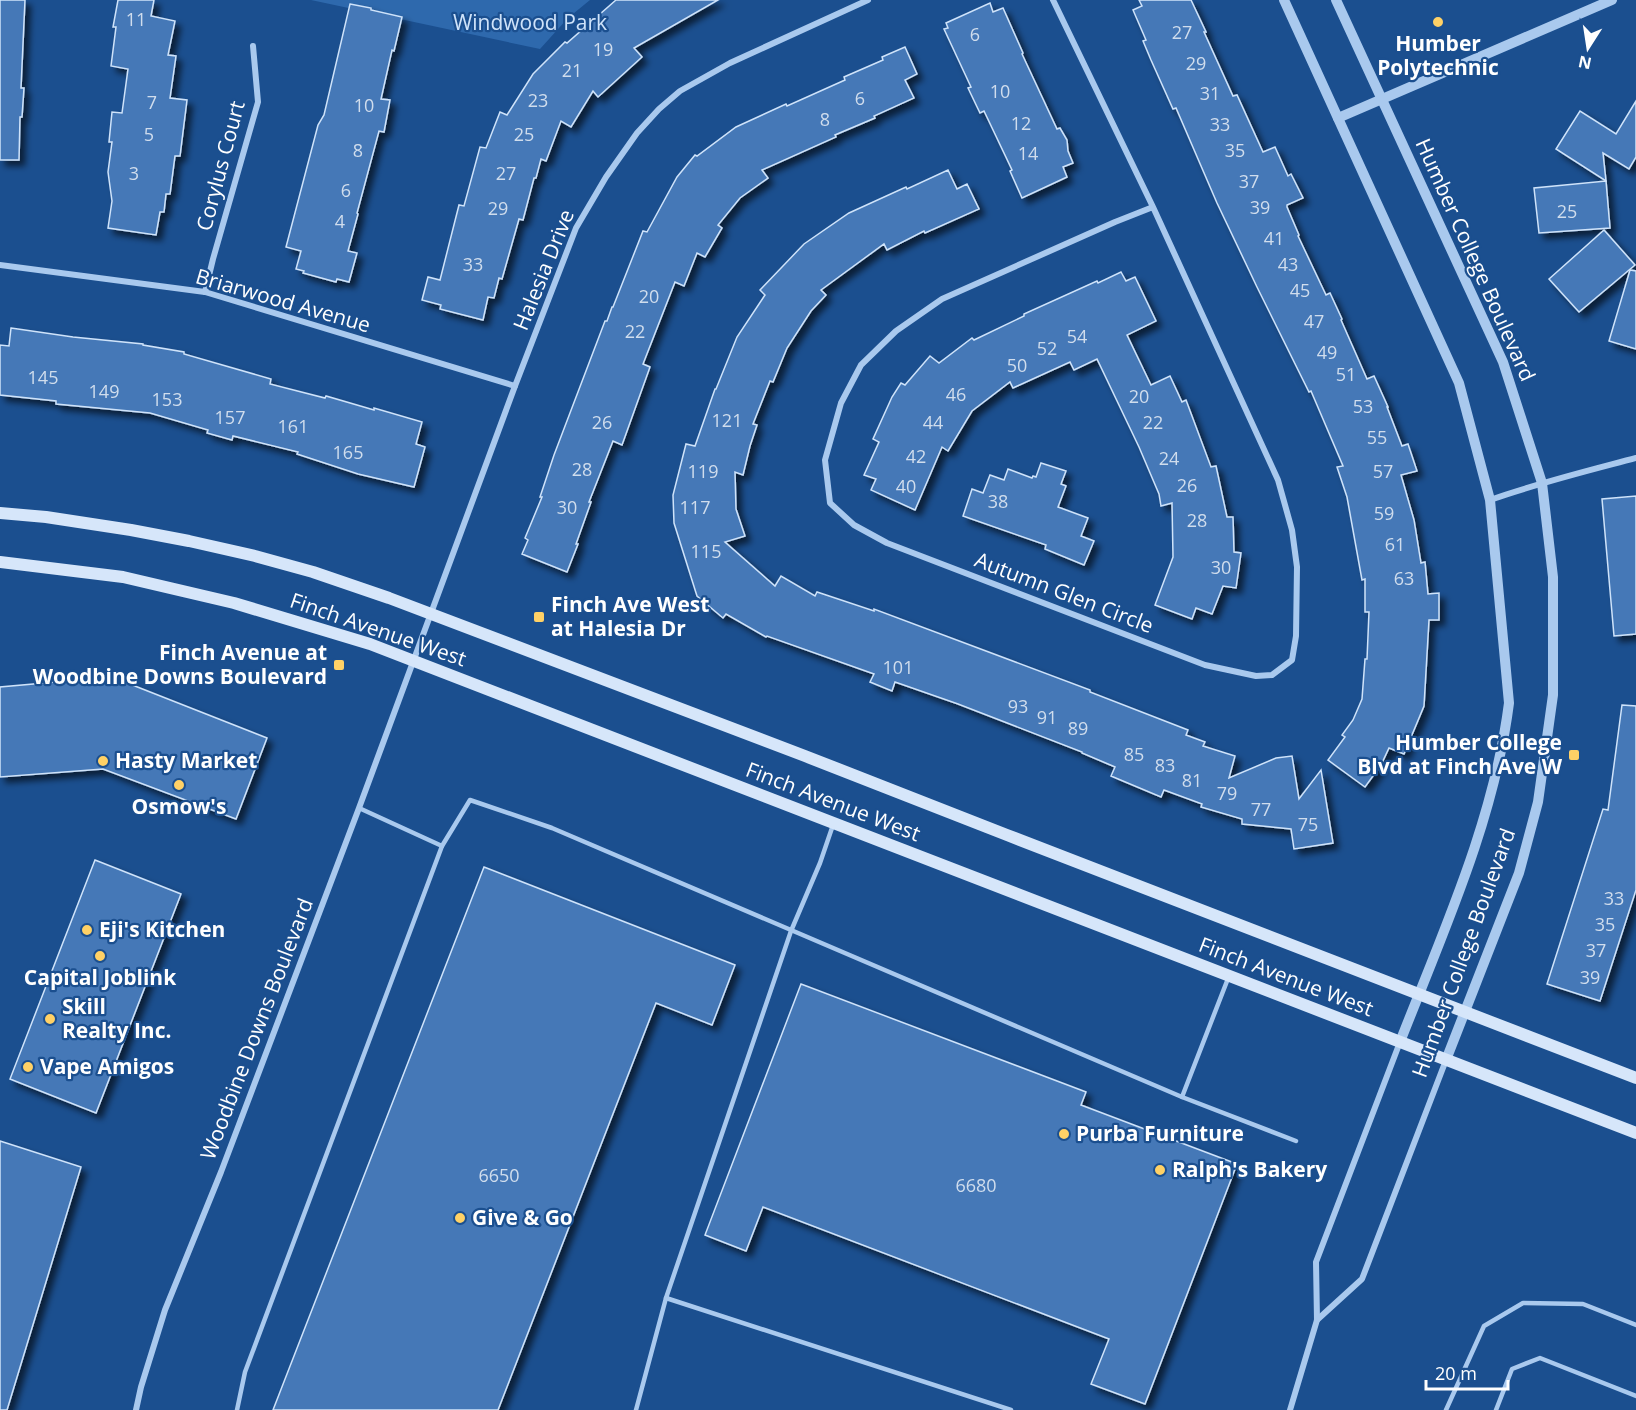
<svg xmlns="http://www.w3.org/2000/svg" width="1636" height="1410" font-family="'Open Sans',sans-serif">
  <defs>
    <filter id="shadow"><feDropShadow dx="5.5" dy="5.5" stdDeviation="3" flood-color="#0009"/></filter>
  </defs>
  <rect width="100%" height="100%" fill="#1b4f8f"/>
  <path fill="#2e69ad" d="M311 0H590L568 18 540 49Z"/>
  <g fill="#4478b7" stroke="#cfe3fa" stroke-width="1.5" filter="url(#shadow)">
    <path d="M0 0H25L21 88H24L22 117H20L19 160H0Z"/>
    <path d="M118 0H154L151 16 175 21 168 55 176 56 170 98 187 100 180 156H175L170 194H166L164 212H160L156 235 108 228 112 201 108 172 112 142H109L112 112 122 113 128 69 111 66 116 27H113Z"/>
    <path d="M616 0H718L634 48 642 57 598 97 593 91 571 127 561 121 546 161 541 159 536 178H534L523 220 519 219 502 279 499 278 494 298 488 297 483 320 440 309 441 305 422 300 428 277 440 280 459 205 464 206 480 147 486 148 500 112 507 115 533 74 565 42 567 43Z"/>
    <path d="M1139 0H1191L1206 32H1204L1233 96 1237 95 1263 152 1275 147 1288 176 1291 174 1303 198 1287 205V207L1299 235 1298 236 1326 295 1330 293 1342 319 1341 320 1367 379 1374 376 1388 407H1387L1402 446 1408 444 1417 471 1401 475 1414 520 1421 563 1425 562 1428 594 1439 593V620H1429L1424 706 1404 754 1389 748 1381 765 1365 787 1328 760 1345 737 1342 735 1353 720 1362 699 1365 659H1367L1369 612H1365V579L1362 580 1347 497 1337 467 1343 466 1311 391 1309 392 1257 287 1217 203 1176 108 1173 109 1151 60 1143 41 1146 40 1133 10 1142 6Z"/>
    <path d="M990 3 993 12 1003 8 1023 53 1022 54 1057 129 1060 128 1067 140 1068 151 1073 163 1063 167 1067 177 1022 198 1010 171 1012 170 984 111 980 113 968 88 971 87 944 29 948 28 946 23Z"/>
    <path d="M350 4 371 8V10L402 17 394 51 392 50 381 99 390 100 384 132 379 131 357 213 358 214 348 251 357 253 349 282 337 279 336 282 303 273 304 271 296 269 301 251 286 247 318 125 324 115Z"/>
    <path d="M905 47 917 74 905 80 914 98 874 116 875 118 835 135 836 137 762 170 768 178 740 198 718 225 722 228 705 257 697 253 684 286 675 282 643 364 650 367 622 445 613 441 589 502H591L576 544H578L567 572 522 554 528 540 525 538 542 497H540L554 455 605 321H607L612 307H613L643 231 647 232 677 177 695 155 697 156 736 127 786 104 787 106 845 80 844 77 883 60 882 57Z"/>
    <path d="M1636 101V157L1629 169 1603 153 1606 181 1556 149 1580 111 1616 134Z"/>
    <path d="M948 170 957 189 967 184 979 209 925 233 924 231 887 250 884 244 821 290 826 295 811 311 787 348 773 382 770 381 753 424 757 425 750 446 743 475 735 472 736 509 745 536 725 542 775 586 781 576 815 596 817 592 874 611V609L1090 690V692L1188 730 1186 735 1205 742 1203 746 1235 756 1229 778 1276 758 1292 756 1299 799 1321 770 1333 843 1294 849 1291 829 1242 824V819L1201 807 1202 804 1164 790 1161 797 1111 776 1115 767 1082 753V752L958 704 895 682 892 691 870 682 874 674 767 636 766 637 726 614 723 618 697 596 674 523 673 495 686 444 695 446 715 389H716L737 337 765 295 760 290 804 244 849 213 906 187 907 189Z"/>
    <path d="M1606 181 1610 228 1539 233 1534 188Z"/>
    <path d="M1604 230 1635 265 1579 312 1549 279Z"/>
    <path d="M1630 270 1636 271V349L1609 341Z"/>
    <path d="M1121 272 1126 281 1135 277 1156 321 1127 335 1151 385 1170 376 1182 402 1186 400 1211 467 1216 466 1227 517H1233L1234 552 1241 553 1236 588 1223 586 1212 614 1196 608 1192 619 1155 605 1173 557 1172 503 1161 506 1159 494 1139 447 1097 359 1074 370 1070 362 1013 388 1010 382 972 411 948 451 942 447 915 510 871 490 876 479 864 475 879 442 873 439 892 397 901 383 905 385 930 356 939 363 972 338 974 340 1024 316V314L1097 281 1098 283Z"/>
    <path d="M11 328 73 337 143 344V345L184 352V354L271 379 270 384 325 398 326 396 374 410V408L422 422 416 444 425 447 414 487 358 474 297 454 298 452 233 436 232 440 207 433 208 430 150 413 56 404V401L0 395V345L9 346Z"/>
    <path d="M1041 463 1066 471 1061 484 1066 486 1058 507 1088 518 1081 536 1094 541 1084 565 1045 549 1046 545 963 516 972 489 983 493 990 475 1004 480 1008 469 1032 478 1033 476 1036 477Z"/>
    <path d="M1636 496V634L1614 636 1602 499Z"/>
    <path d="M112 677 267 738 236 819 103 769 0 777V687Z"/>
    <path d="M1622 705 1636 706V890L1600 1001 1547 984 1603 809 1608 810Z"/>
    <path d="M95 860 181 894 96 1113 10 1079Z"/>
    <path d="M484 867 735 965 712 1025 656 1003 498 1410H273Z"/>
    <path d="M801 984 1086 1092 1081 1105 1237 1164 1145 1404 1091 1384 1109 1339 763 1207 746 1251 705 1235Z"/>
    <path d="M0 1141 81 1167 7 1410H0Z"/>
  </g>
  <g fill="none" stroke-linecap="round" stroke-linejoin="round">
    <g stroke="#a9c9ee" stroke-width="4.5">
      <path d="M359 808 442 846"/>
      <path d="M833 825 820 863 791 931 666 1298 1011 1410"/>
      <path d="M1182 1097 1229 976"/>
      <path d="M237 1410 245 1372 442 846 470 800 552 828 1182 1097 1296 1141"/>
      <path d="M636 1410 666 1298"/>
      <path d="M1446 1410 1484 1326 1523 1303 1583 1304 1636 1325"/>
      <path d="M1496 1410 1512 1369 1540 1358 1636 1396"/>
    </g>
    <g stroke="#a9c9ee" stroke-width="6">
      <path d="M1053 0 1153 207 1278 480 1292 530 1297 567 1296 636 1292 660 1272 675 1256 676 1205 665 887 543 854 525 830 503 825 460 841 403 861 365 896 331 942 299 1115 222 1153 207"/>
      <path d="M0 265 205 292 515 386"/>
      <path d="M205 292 213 259 258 102 253 46"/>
      <path d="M1490 500C1538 483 1587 471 1636 458"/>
      <path d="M1317 1320 1362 1279 1446 1060"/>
      <path d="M136 1410 141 1387 165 1310 221 1172 359 808 515 386 576 228 606 177 637 133 659 109 680 91 730 63 868 0"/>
      <path d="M1290 1410 1317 1320 1316 1262 1400 1042"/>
    </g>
    <g stroke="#a9c9ee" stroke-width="10">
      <path d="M1284 0 1459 383 1490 500 1509 703C1494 821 1443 932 1400 1042"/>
      <path d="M1336 0 1503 362 1542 483 1553 577V695L1538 802 1519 873 1446 1060"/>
      <path d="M1338 118 1612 0"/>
    </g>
    <g stroke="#d6e6fa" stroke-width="12">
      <path d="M0 513 46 517 131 530 189 541 255 556 313 572 389 598 805 756 1007 835 1636 1078"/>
      <path d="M0 562 123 577 234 603 370 644 1636 1133"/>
    </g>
  </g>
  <g fill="#ffd166" stroke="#1b4f8f" stroke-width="2">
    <circle cx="1438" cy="22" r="6"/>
    <rect x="533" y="611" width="12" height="12" rx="3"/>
    <rect x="333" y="659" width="12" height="12" rx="3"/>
    <rect x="1568" y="749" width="12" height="12" rx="3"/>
    <circle cx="103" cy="761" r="6"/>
    <circle cx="179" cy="785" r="6"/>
    <circle cx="87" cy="930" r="6"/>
    <circle cx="100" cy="956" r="6"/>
    <circle cx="50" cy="1019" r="6"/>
    <circle cx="28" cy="1067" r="6"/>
    <circle cx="1064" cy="1134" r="6"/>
    <circle cx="1160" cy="1170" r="6"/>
    <circle cx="460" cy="1218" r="6"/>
  </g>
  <g text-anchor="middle" stroke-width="4.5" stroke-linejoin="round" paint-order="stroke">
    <g font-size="18" fill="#d0dded">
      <text x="136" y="26">11</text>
      <text x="1182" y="39">27</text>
      <text x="975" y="41">6</text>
      <text x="603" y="56">19</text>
      <text x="1196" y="70">29</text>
      <text x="572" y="77">21</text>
      <text x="1000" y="98">10</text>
      <text x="1210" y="100">31</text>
      <text x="860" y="105">6</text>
      <text x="538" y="107">23</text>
      <text x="152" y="109">7</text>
      <text x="364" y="112">10</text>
      <text x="825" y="126">8</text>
      <text x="1021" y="130">12</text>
      <text x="1220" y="131">33</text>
      <text x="149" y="141">5</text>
      <text x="524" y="141">25</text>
      <text x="358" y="157">8</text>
      <text x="1235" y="157">35</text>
      <text x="1028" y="160">14</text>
      <text x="134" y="180">3</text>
      <text x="506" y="180">27</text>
      <text x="1249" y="188">37</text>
      <text x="346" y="197">6</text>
      <text x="1260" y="214">39</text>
      <text x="498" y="215">29</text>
      <text x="1567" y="218">25</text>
      <text x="340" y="228">4</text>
      <text x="1274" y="245">41</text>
      <text x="473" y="271">33</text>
      <text x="1288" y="271">43</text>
      <text x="1300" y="297">45</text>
      <text x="649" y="303">20</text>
      <text x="1314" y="328">47</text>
      <text x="635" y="338">22</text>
      <text x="1077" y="343">54</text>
      <text x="1047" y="355">52</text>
      <text x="1327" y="359">49</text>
      <text x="1017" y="372">50</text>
      <text x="1346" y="381">51</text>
      <text x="43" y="384">145</text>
      <text x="104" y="398">149</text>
      <text x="956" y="401">46</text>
      <text x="1139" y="403">20</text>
      <text x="167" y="406">153</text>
      <text x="1363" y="413">53</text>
      <text x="230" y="424">157</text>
      <text x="727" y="427">121</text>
      <text x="602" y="429">26</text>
      <text x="933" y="429">44</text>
      <text x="1153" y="429">22</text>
      <text x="293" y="433">161</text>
      <text x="1377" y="444">55</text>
      <text x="348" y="459">165</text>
      <text x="916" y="463">42</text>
      <text x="1169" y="465">24</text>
      <text x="582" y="476">28</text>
      <text x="703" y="478">119</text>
      <text x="1383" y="478">57</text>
      <text x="1187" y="492">26</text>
      <text x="906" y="493">40</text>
      <text x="998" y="508">38</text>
      <text x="567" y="514">30</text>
      <text x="695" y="514">117</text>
      <text x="1384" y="520">59</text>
      <text x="1197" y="527">28</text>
      <text x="1395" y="551">61</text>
      <text x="706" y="558">115</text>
      <text x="1221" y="574">30</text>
      <text x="1404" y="585">63</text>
      <text x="898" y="674">101</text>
      <text x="1018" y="713">93</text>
      <text x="1047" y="724">91</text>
      <text x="1078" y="735">89</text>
      <text x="1134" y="761">85</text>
      <text x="1165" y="772">83</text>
      <text x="1192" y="787">81</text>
      <text x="1227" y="800">79</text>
      <text x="1261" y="816">77</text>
      <text x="1308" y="831">75</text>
      <text x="1614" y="905">33</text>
      <text x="1605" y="931">35</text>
      <text x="1596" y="957">37</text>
      <text x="1590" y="984">39</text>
      <text x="499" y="1182">6650</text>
      <text x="976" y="1192">6680</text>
    </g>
    <g font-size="21" fill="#cfe3fa" stroke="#1b4f8f">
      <text x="530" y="30">Windwood Park</text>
    </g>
    <g font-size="21" font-weight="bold" fill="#fff" stroke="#1b4f8f" text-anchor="start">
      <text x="1438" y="51" text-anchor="middle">Humber<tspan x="1438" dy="24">Polytechnic</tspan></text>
      <text x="551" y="612">Finch Ave West<tspan x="551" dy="24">at Halesia Dr</tspan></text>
      <text x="327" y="660" text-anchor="end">Finch Avenue at<tspan x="327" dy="24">Woodbine Downs Boulevard</tspan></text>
      <text x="1562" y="750" text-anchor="end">Humber College<tspan x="1562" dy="24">Blvd at Finch Ave W</tspan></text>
      <text x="115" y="768">Hasty Market</text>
      <text x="179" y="814" text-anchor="middle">Osmow's</text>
      <text x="99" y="937">Eji's Kitchen</text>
      <text x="100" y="985" text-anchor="middle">Capital Joblink</text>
      <text x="62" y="1014">Skill<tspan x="62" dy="24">Realty Inc.</tspan></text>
      <text x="40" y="1074">Vape Amigos</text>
      <text x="1076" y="1141">Purba Furniture</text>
      <text x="1172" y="1177">Ralph's Bakery</text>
      <text x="472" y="1225">Give &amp; Go</text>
    </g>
    <g font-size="21" fill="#fff" stroke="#1b4f8f">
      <text transform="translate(221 166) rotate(-75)" y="7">Corylus Court</text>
      <text transform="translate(1475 260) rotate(66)" y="7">Humber College Boulevard</text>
      <text transform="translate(544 270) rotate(-68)" y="7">Halesia Drive</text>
      <text transform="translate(283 301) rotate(16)" y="7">Briarwood Avenue</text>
      <text transform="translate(1064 593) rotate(21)" y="7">Autumn Glen Circle</text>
      <text transform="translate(378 630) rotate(19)" y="7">Finch Avenue West</text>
      <text transform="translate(833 802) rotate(21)" y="7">Finch Avenue West</text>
      <text transform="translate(1464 953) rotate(-70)" y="7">Humber College Boulevard</text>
      <text transform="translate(1286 977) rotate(21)" y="7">Finch Avenue West</text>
      <text transform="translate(257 1029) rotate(-69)" y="7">Woodbine Downs Boulevard</text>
    </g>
  </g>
  <g transform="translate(1588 48) rotate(192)" stroke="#1b4f8f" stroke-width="4.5" paint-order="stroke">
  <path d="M0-4.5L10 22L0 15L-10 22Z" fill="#ffffff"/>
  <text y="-9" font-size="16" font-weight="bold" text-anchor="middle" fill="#ffffff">N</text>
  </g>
  <path d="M1426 1380v9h82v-9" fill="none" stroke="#ffffff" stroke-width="3"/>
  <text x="1435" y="1380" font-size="18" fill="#ffffff" stroke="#1b4f8f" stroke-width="4.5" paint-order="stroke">20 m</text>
</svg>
